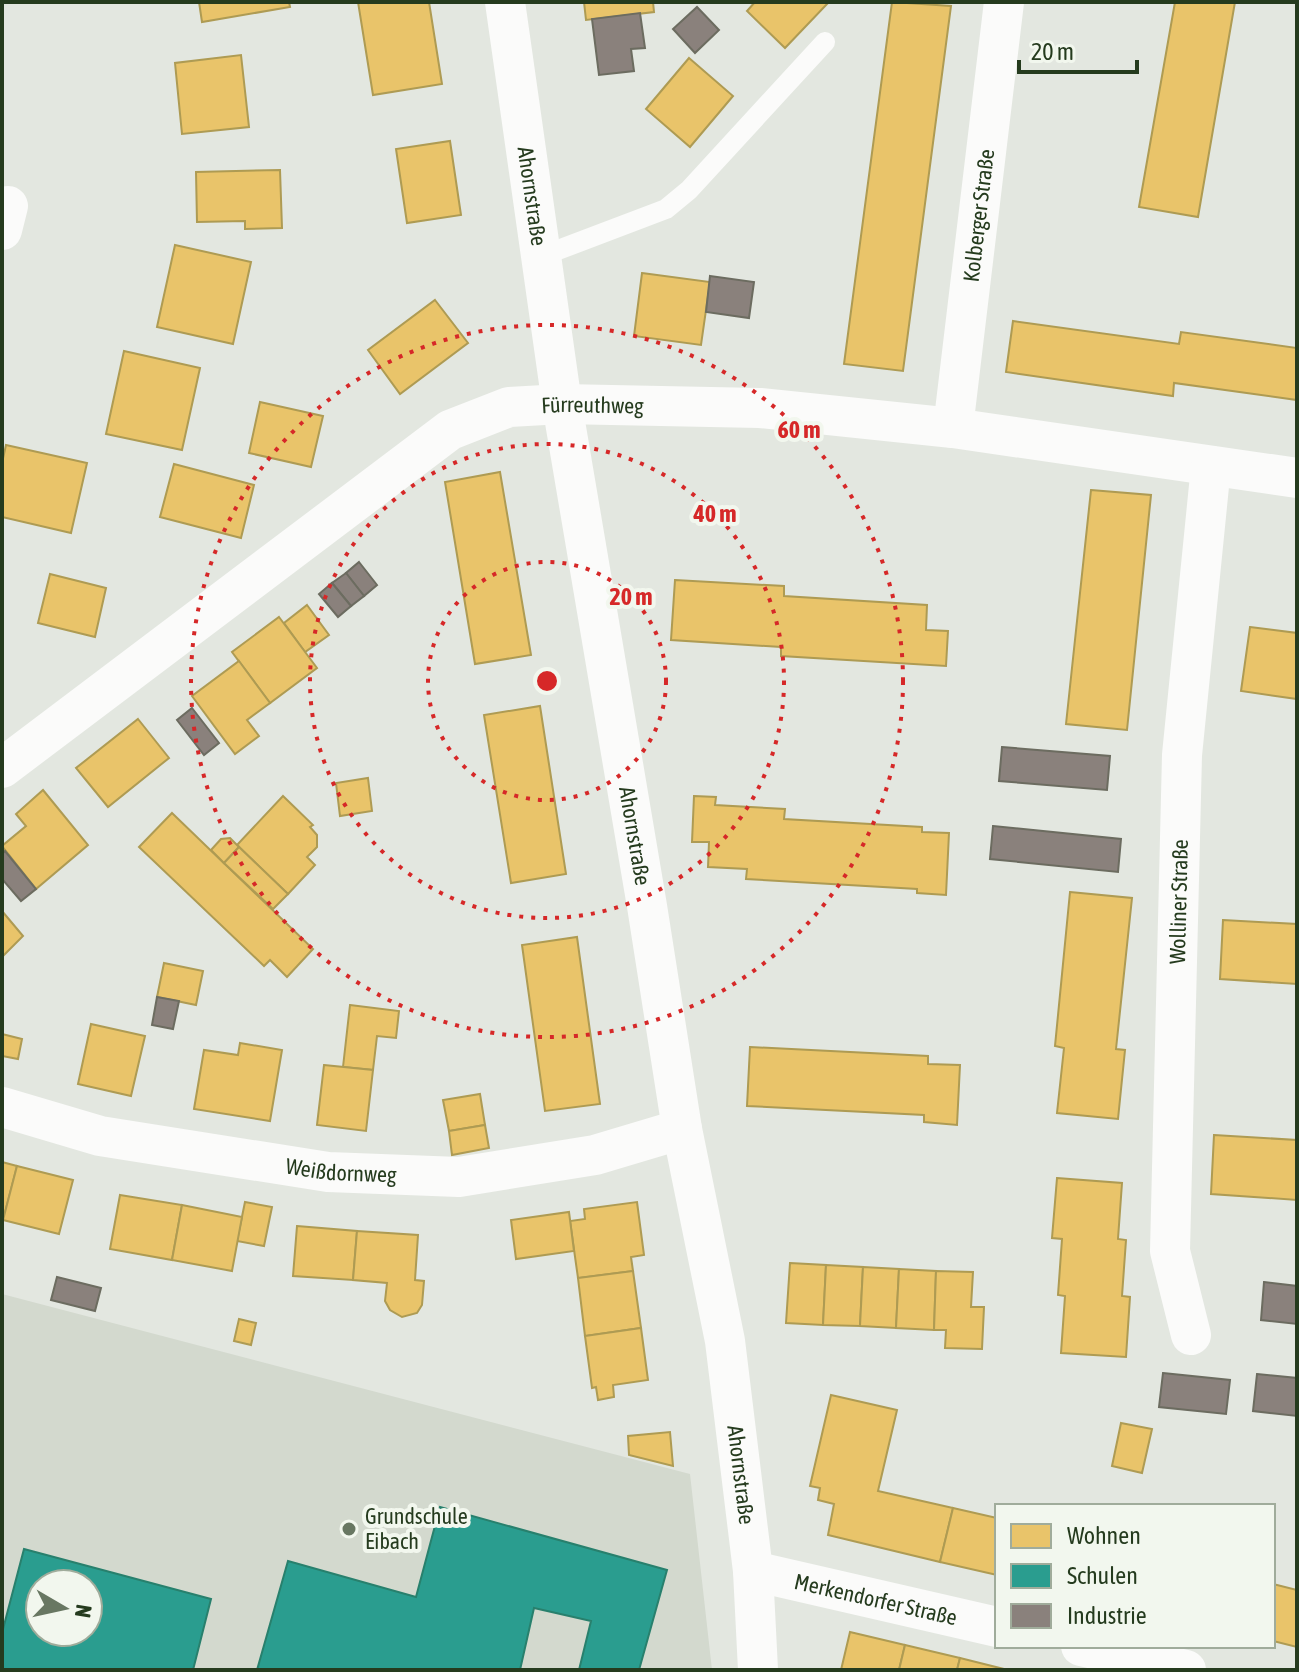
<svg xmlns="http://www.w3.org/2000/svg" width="1299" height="1672" font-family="'Asap Condensed',sans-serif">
  <rect width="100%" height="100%" fill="#e3e7e0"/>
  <path fill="#d3d9ce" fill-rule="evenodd" d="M2 1294 690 1474 712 1670H2ZM40 1584H88V1632H40Z"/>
  <g fill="#e9c46a" stroke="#ae9b53" stroke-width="2">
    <path d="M199 2H289L290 7 202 22Z"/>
    <path d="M358 2H429L442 84 373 95Z"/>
    <path d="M584 2H653L654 12 586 20Z"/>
    <path d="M755 2H827L828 3 785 48 747 11Z"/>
    <path d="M892 2 951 6 903 371 844 364Z"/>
    <path d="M1175 2H1235L1198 217 1139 207Z"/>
    <path d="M241 55 249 127 182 134 175 63Z"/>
    <path d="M689 58 733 96 690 147 646 109Z"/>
    <path d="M450 141 461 215 407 223 396 149Z"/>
    <path d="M280 170 282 228 245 229V221L197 222 196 172Z"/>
    <path d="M175 245 251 262 233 344 157 327Z"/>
    <path d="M642 273 710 282 701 345 634 336Z"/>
    <path d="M435 300 468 343 400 394 368 350Z"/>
    <path d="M1013 321 1179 344 1181 332 1297 348V400L1174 383 1173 396 1006 372Z"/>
    <path d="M124 351 200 368 182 450 106 434Z"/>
    <path d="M260 402 323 416 311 467 249 453Z"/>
    <path d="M6 445 87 463 71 533 2 517V463Z"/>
    <path d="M174 464 254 485 241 538 160 517Z"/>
    <path d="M500 472 531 655 475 664 445 482Z"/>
    <path d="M1091 490 1151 495 1127 730 1066 724Z"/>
    <path d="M50 574 106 588 95 637 38 623Z"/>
    <path d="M675 580 784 586V596L927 605 926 630 948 631 946 666 781 656V647L671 640Z"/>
    <path d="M307 605 329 635 305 652 284 623Z"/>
    <path d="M279 617 317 668 270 703 232 652Z"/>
    <path d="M1250 627 1297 633V699L1241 691Z"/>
    <path d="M239 661 270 703 247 720 259 736 235 754 192 696Z"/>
    <path d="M540 706 566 874 511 883 484 715Z"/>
    <path d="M138 719 169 758 108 807 76 768Z"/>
    <path d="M368 778 372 811 340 816 336 783Z"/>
    <path d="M43 790 88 845 36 889 2 846 26 826 16 814Z"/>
    <path d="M283 796 313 825 310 827 317 835V847L307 857 315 865 288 894 237 845Z"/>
    <path d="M694 796 716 797 715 805 785 809 784 819 922 827V832L949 833 946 895 917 893V889L746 879 747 869 708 867 709 842H692Z"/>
    <path d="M172 813 313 949 287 977 270 960 264 966 139 847Z"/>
    <path d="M230 838 239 847 224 863 211 850 221 839Z"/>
    <path d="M239 847 288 894 273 909 224 863Z"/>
    <path d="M1070 892 1132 898 1116 1049 1125 1050 1118 1119 1057 1113 1064 1048 1055 1046Z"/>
    <path d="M2 911 23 936 2 957Z"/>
    <path d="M1223 920 1297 924V984L1220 979Z"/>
    <path d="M577 937 600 1104 545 1111 522 945Z"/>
    <path d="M164 963 203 971 196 1005 157 997Z"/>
    <path d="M350 1005 399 1011 396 1038 377 1036 373 1070 343 1067Z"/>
    <path d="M91 1024 145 1036 131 1096 78 1084Z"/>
    <path d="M2 1034 22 1039 18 1059 2 1056Z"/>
    <path d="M240 1043 282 1050 270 1121 194 1109 204 1050 238 1055Z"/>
    <path d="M750 1047 928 1056V1064L960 1065 957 1125 924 1122V1115L747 1106Z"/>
    <path d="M324 1065 373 1070 366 1131 317 1125Z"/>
    <path d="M480 1094 485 1125 449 1131 443 1100Z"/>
    <path d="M485 1125 489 1148 452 1155 449 1131Z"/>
    <path d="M1214 1135 1297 1140V1200L1211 1194Z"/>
    <path d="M2 1162 17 1166 3 1220H2Z"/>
    <path d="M17 1166 73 1180 59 1234 3 1220Z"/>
    <path d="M1057 1178 1122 1183 1118 1239 1126 1240 1122 1296 1130 1297 1126 1357 1061 1353 1065 1296 1058 1295 1062 1239 1052 1238Z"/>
    <path d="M120 1195 182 1205 172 1260 110 1249Z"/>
    <path d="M245 1202 272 1207 264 1246 237 1241Z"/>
    <path d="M637 1202 644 1255 631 1257 633 1271 578 1278 570 1221 585 1219 584 1209Z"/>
    <path d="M182 1205 242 1217 232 1271 172 1260Z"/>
    <path d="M569 1212 574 1251 516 1259 511 1220Z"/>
    <path d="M297 1226 357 1231 353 1280 293 1276Z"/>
    <path d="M357 1231 418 1235 415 1280 424 1281 422 1305 417 1313 402 1317 390 1310 385 1301 387 1283 353 1280Z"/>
    <path d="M790 1263 826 1265 823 1325 786 1323Z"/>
    <path d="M826 1265 863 1267 860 1326 823 1325Z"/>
    <path d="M863 1267 899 1269 896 1328 860 1326Z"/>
    <path d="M899 1269 936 1271 934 1330 896 1328Z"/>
    <path d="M633 1271 641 1328 585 1336 578 1278Z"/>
    <path d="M936 1271 973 1272 971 1307H984L982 1349 945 1348 946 1330H934Z"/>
    <path d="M239 1319 256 1323 251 1345 234 1341Z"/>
    <path d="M641 1328 648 1380 613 1385 614 1397 598 1400 596 1387 592 1388 585 1336Z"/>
    <path d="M831 1395 897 1410 878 1491 953 1508 940 1562 828 1535 834 1504 818 1500 820 1488 810 1486Z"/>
    <path d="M1121 1423 1152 1429 1142 1473 1112 1466Z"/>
    <path d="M670 1432 673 1466 629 1455 628 1436Z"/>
    <path d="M953 1508 997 1518V1575L940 1562Z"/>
    <path d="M1273 1584 1297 1590V1647L1273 1641Z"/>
    <path d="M850 1632 905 1645 899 1670H841Z"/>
    <path d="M905 1645 960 1658 957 1670H899Z"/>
    <path d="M960 1658 1004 1669 1009 1670H957Z"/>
  </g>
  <g fill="#2a9d8f" stroke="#28806d" stroke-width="2" fill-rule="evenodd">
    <path d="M440 1507 667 1570 639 1670H579L591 1621 534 1608 520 1670H257L288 1561 416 1597Z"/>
    <path d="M24 1549 211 1599 193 1670H2V1633ZM40 1584H88V1632H40Z"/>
  </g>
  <g fill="#8a817c" stroke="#6c6c60" stroke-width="2">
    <path d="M697 7 719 30 695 53 673 29Z"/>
    <path d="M640 13 645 48 631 49 634 71 599 75 592 19Z"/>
    <path d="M710 276 754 282 749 318 706 312Z"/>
    <path d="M359 562 377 585 364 596 346 573Z"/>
    <path d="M346 573 364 596 351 606 332 583Z"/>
    <path d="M332 583 351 606 338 617 319 594Z"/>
    <path d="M192 708 219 743 204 755 177 720Z"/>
    <path d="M1002 747 1110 756 1107 790 999 781Z"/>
    <path d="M993 826 1121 839 1118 872 990 859Z"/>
    <path d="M5 851 36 889 21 901 2 879V854Z"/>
    <path d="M157 997 179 1001 173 1029 152 1025Z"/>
    <path d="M57 1277 101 1288 95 1311 51 1300Z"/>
    <path d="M1264 1282 1297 1286V1324L1261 1320Z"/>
    <path d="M1163 1373 1230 1380 1226 1414 1159 1407Z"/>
    <path d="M1257 1374 1297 1378V1416L1253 1411Z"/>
  </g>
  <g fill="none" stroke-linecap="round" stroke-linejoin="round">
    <path stroke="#fbfbfa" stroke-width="20" d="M542 256 666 209 689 190 825 42"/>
    <g stroke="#fbfbfa" stroke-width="40">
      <path id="s1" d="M505 2 562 404 647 906 682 1129 725 1341 753 1571 758 1670"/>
      <path d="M2 230 8 206"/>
      <path id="s2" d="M953 428 1004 2"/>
      <path id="s3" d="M2 768 450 430 509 407 562 404 760 408 953 428 1297 478"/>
      <path id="s4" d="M2 1107 100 1136 328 1172 459 1177 595 1155 682 1129"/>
      <path id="s5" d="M1191 1335 1170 1251 1182 755 1211 466"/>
      <path id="s6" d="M753 1571 997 1627"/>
      <path d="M1081 1646 1186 1670"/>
    </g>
  </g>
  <g fill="none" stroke="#d62828" stroke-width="4" stroke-dasharray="4 8">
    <circle cx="547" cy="681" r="119"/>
    <circle cx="547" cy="681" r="237"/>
    <circle cx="547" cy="681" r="356"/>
  </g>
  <circle fill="#687762" stroke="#f2f7ee" stroke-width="3" cx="349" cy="1529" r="8"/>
  <g text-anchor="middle" stroke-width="8" stroke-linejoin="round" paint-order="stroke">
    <g font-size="22" fill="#253b1e" stroke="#f2f7ee">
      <text dy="8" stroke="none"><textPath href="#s1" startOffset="196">Ahornstraße</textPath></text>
      <text dy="8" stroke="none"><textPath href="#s2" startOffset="214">Kolberger Straße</textPath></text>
      <text dy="8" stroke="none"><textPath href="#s3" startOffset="708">Fürreuthweg</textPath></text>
      <text dy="8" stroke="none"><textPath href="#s1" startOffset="844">Ahornstraße</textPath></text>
      <text dy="8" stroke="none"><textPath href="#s5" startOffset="436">Wolliner Straße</textPath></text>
      <text dy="8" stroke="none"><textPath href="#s4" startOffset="346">Weißdornweg</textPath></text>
      <text dy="8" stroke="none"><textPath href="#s1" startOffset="1492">Ahornstraße</textPath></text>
      <text dy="8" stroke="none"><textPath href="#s6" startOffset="126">Merkendorfer Straße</textPath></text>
    </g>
    <g font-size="22" fill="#253b1e" stroke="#f2f7ee" text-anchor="start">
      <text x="365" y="1524">Grundschule<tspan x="365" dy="25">Eibach</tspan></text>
    </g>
  </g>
  <circle cx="547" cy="681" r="12" fill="#d62828" stroke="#f2f7ee" stroke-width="4"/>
  <g font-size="24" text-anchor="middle" font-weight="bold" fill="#d62828" stroke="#f2f7ee" stroke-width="8" stroke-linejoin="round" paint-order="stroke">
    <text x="799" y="438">60 m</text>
    <text x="715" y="522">40 m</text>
    <text x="631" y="605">20 m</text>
  </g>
  <rect width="1299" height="1672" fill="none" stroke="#253b1e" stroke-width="8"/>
  <rect x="995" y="1504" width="280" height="144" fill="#f2f7ee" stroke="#a0ac9b" stroke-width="2"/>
  <rect x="1011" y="1524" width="40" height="24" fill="#e9c46a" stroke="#a0ac9b" stroke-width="2"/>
  <text x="1067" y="1544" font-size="24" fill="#253b1e">Wohnen</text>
  <rect x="1011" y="1564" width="40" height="24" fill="#2a9d8f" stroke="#a0ac9b" stroke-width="2"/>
  <text x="1067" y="1584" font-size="24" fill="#253b1e">Schulen</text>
  <rect x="1011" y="1604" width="40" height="24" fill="#8a817c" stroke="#a0ac9b" stroke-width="2"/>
  <text x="1067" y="1624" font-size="24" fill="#253b1e">Industrie</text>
  <g transform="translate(64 1608) rotate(99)"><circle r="38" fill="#f2f7ee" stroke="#a0ac9b" stroke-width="2"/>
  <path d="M0-6L14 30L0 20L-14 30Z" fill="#687762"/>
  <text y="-12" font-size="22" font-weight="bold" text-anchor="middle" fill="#253b1e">N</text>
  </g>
  <path d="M1019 60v12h118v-12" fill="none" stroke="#253b1e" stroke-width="4"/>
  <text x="1031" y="60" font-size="24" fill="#253b1e" stroke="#f2f7ee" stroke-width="6" paint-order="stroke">20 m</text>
</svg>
